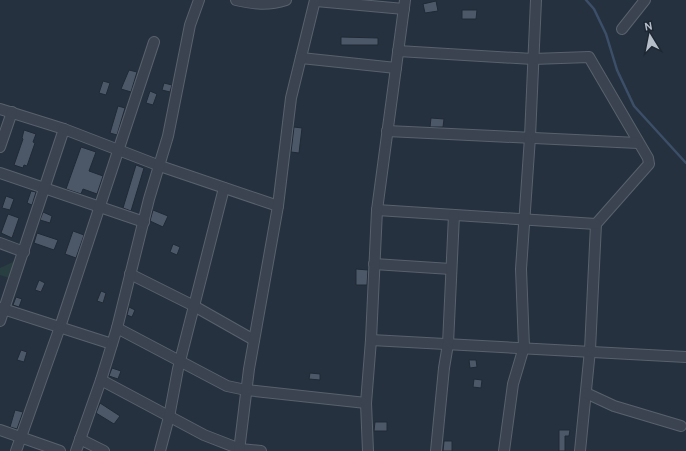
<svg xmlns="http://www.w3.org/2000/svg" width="686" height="451" font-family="Cabin,sans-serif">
  <rect width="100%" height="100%" fill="#26313f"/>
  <path fill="#283e40" d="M15 261 9 278 0 275V268Z"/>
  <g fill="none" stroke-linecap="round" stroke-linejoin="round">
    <path stroke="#3c4f68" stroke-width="2.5" d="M586 0 594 9 606 34 617 70 634 106 686 163"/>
  </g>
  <g fill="#4c5868" stroke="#202a36">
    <path d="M436 1 438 11 425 13 423 4Z"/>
    <path d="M462 10H477L476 19H462Z"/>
    <path d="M341 37 378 38V45H341Z"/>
    <path d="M129 70 137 72 131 92 121 89Z"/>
    <path d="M103 81 110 83 106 95 99 93Z"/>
    <path d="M164 83 172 85 170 92 162 90Z"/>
    <path d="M150 91 157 94 153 105 146 103Z"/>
    <path d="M118 106 125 108 117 135 110 133Z"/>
    <path d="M431 118 444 119 443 127H430Z"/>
    <path d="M294 127 302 128 299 153 291 152Z"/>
    <path d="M24 130 36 134 33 142 35 143 27 166 24 165 23 168 14 165 23 139 22 138Z"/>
    <path d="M81 147 96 152 89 171 103 176 97 194 83 189 81 194 66 189Z"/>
    <path d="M136 165 144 168 131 211 123 208Z"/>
    <path d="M31 191 36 192 32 205 27 203Z"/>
    <path d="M6 196 14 199 10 210 2 208Z"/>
    <path d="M153 210 168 216 163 227 150 221Z"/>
    <path d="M43 212 52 216 50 223 40 220Z"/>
    <path d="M8 214 19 218 12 238 1 233Z"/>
    <path d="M73 231 84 235 76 258 65 254Z"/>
    <path d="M37 233 58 240 54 250 34 243Z"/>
    <path d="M173 244 180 247 177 255 170 252Z"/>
    <path d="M356 269 368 270 367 285H356Z"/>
    <path d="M39 280 45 283 41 292 35 290Z"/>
    <path d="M101 291 106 293 103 303 97 301Z"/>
    <path d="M16 297 22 299 19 307 13 305Z"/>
    <path d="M129 307 135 310 132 317 127 315Z"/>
    <path d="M21 350 27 352 24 362 17 360Z"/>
    <path d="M469 360H476L477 367 470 368Z"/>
    <path d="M112 368 121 371 118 379 109 376Z"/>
    <path d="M310 373 320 374V380L309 379Z"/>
    <path d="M474 379 482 380 481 388 473 387Z"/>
    <path d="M100 403 120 416 114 424 96 413Z"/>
    <path d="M15 410 23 412 17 429 10 427Z"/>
    <path d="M375 422H387V431H374Z"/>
    <path d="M559 430H570L569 436H565V451H559Z"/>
    <path d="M444 441H452V451H443Z"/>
  </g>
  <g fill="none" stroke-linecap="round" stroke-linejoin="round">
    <g stroke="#58616d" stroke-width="12">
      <g id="minor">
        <path d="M236 0C254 4 268 6 286 0"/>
        <path d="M316 1 404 9"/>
        <path d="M622 29 645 0"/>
        <path d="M398 51 533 59 589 57 648 158 649 164 596 224 590 350 580 451"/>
        <path d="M301 58 396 68"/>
        <path d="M0 109 64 129 160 166 278 206"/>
        <path d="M387 131 638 143"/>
        <path d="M0 147 12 112"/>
        <path d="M0 173 144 222"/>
        <path d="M377 210 596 224"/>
        <path d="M0 243 24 252"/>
        <path d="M374 264 451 269"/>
        <path d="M130 274 194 306 254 340"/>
        <path d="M0 308 112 344"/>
        <path d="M0 321 64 129"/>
        <path d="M117 328 227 386 246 390 366 403"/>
        <path d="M371 340 686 357"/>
        <path d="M101 380 204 435 240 449 261 451"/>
        <path d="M586 393 614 406 681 426"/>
        <path d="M0 430 60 451"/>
        <path d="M80 439 104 451"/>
        <path d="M16 451 60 327 154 42"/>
        <path d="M76 451 101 380 117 328 149 199 168 136 190 25 199 0"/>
        <path d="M160 451 169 417 178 369 224 188"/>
        <path d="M239 451 249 369 278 206 291 98 315 0"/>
        <path d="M368 451 366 403 371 340 377 210 405 0"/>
        <path d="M436 451 444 368 448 344 454 215"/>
        <path d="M504 451 513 384 524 347 521 269 530 137 536 0"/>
      </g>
    </g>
    <use href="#minor" stroke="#3a434f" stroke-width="10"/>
  </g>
  <g transform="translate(650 36) rotate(350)" stroke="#1e2834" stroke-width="3" paint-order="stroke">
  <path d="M0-3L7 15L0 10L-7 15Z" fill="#b6beca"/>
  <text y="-6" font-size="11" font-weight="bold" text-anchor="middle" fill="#b6beca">N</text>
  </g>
</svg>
